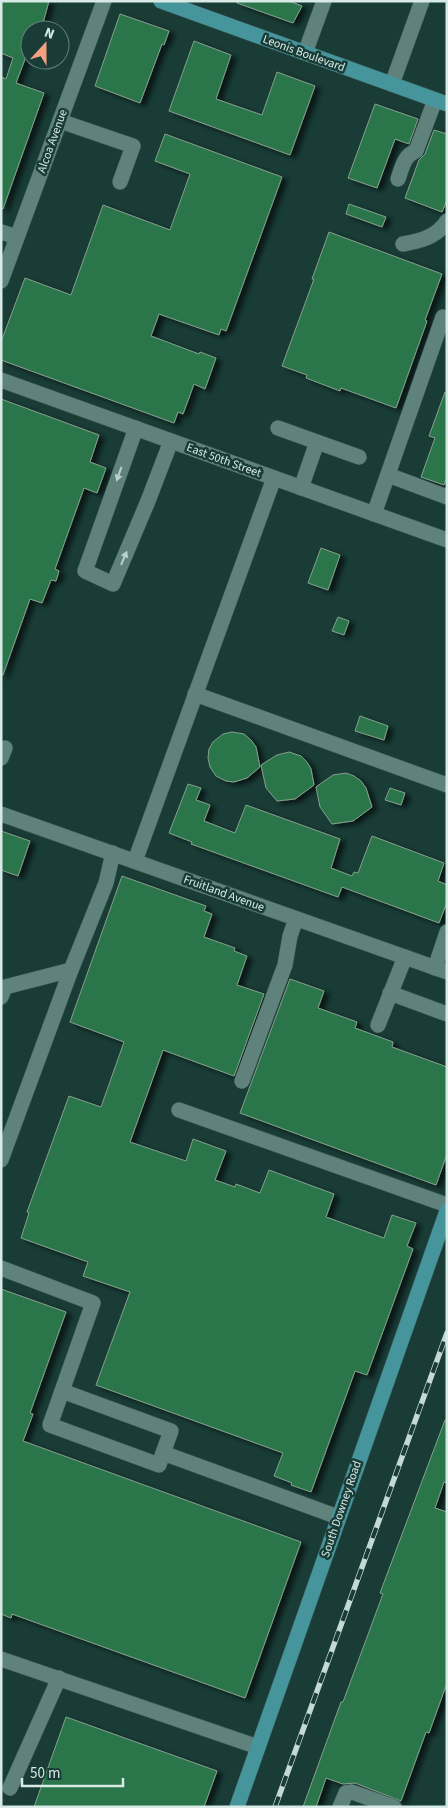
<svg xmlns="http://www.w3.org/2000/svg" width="448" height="1808" font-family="'Source Sans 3',sans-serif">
  <defs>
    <filter id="shadow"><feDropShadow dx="5.5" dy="3" stdDeviation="2.5" flood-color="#0009"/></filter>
  </defs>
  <rect width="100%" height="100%" fill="#193c37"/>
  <g fill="#2a7548" stroke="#85a08d" filter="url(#shadow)">
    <path d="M1 1H49L41 30H30V46L16 83 44 93 3 209 1 208V77L6 79 13 58 1 53Z"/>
    <path d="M237 1H289L302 6 293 23 237 3Z"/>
    <path d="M120 14 169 31 164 45 162 44 140 103 95 86Z"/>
    <path d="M194 41 231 55 216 99 262 115 277 72 315 86 290 155 169 111Z"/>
    <path d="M375 104 418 119 409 144 395 139 377 188 348 178Z"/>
    <path d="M434 130 447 134V200L442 212 405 198 419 160 425 154Z"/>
    <path d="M165 134 282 177 226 331 221 329 219 335 159 314 151 336 199 354 200 352 216 358 205 389 194 384 183 414 178 412 174 423 1 360V342L25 278 71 295 103 205 170 230 190 174 155 161Z"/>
    <path d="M349 204 386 217 382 227 346 214Z"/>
    <path d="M329 232 442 274 425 320 427 321 396 408 341 388 340 391 306 378 307 375 282 366 314 279H312Z"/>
    <path d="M445 392H447V477L444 485 421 477 435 438 429 436Z"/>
    <path d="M1 399 99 435 90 462 106 468 97 493 84 488 55 569 59 571 56 581 51 580 42 603 30 599 3 675H1Z"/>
    <path d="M321 548 340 555 328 590 308 583Z"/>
    <path d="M338 617 349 621 344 635 332 631Z"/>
    <path d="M360 716 388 726 384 740 355 731Z"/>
    <path d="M232 732 244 734 251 740 256 747 260 767 247 778 234 782 226 781 216 776 210 767 208 758 209 749 213 742 223 734Z"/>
    <path d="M289 752 301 756 307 762 311 769 314 785 295 799 277 801 266 788 261 765 277 755Z"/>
    <path d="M346 773 354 776 361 781 366 788 372 807 353 821 332 824 320 807 316 787 333 775Z"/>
    <path d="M188 784 201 788 196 800 210 805 204 821 235 833 246 805 340 839 331 868 352 876 354 872 358 873 372 836 444 863 438 881 447 885V902L439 923 342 887 338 897 191 844 192 842 169 833Z"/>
    <path d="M390 788 405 793 401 805 385 800Z"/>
    <path d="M1 831 30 841 18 876 1 870Z"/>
    <path d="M122 876 206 906 204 911 212 914 204 937 235 948 234 951 247 956 237 985 264 994 234 1076 163 1050 130 1142 186 1161 193 1139 226 1151 215 1180 235 1187 236 1184 260 1193 269 1170 334 1194 326 1217 384 1238 392 1215 416 1223 407 1246 413 1249 367 1375 355 1371 311 1492 291 1485 292 1483 274 1476 283 1453 96 1385 130 1292 83 1276 88 1262 21 1238 29 1213 27 1212 69 1096 101 1107 124 1042 70 1022Z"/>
    <path d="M290 979 324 991 318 1008 357 1022 355 1028 393 1042 392 1047 447 1067V1154L436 1185 240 1113Z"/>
    <path d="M1 1289 66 1312 30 1413 33 1414 23 1441 301 1542 245 1698 12 1614 11 1618 1 1614Z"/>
    <path d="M445 1420H447V1483L444 1482 435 1508 447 1512V1683L429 1733 426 1732 401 1801 355 1783 343 1784 326 1778 316 1807H303L341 1702H343L383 1594 380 1593Z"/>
    <path d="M66 1717 217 1771 204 1807H34Z"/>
  </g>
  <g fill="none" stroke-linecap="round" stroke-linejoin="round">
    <g stroke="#3c5b56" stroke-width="16">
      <g id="minor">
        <path d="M305 53 324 1"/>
        <path d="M392 84 422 1"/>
        <path d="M60 121 133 146 120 182"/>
        <path d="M398 179C402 168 404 155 416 151L435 100"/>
        <path d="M1 232 17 237"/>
        <path d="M403 244C420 241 437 237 447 221"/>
        <path d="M1 281 104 1"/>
        <path d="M1 380 447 540"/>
        <path d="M136 428 85 571 113 584 148 501 171 441"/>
        <path d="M278 428 317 442 301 488"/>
        <path d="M317 442 359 457"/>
        <path d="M388 475 447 497"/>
        <path d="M374 514 443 317"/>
        <path d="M195 694 447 785"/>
        <path d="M1 758 5 748"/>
        <path d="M1 814 447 972"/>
        <path d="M135 861 274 478"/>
        <path d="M435 968 447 932"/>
        <path d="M390 993 447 1014"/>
        <path d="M1 997 5 987 71 970"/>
        <path d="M378 1025 405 957"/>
        <path d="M242 1081 285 965 290 936 296 919"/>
        <path d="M179 1110 447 1205"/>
        <path d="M1 1160 71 970 106 883 113 853"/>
        <path d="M1 1268 93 1303 62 1391 171 1431 163 1453 338 1517"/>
        <path d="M62 1391 50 1425 159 1465 163 1453"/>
        <path d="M1 1659 258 1747"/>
        <path d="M10 1788 59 1678"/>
        <path d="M340 1807 346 1793 352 1792 394 1807"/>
      </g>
    </g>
    <g stroke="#3c5b56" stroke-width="16">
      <g id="major">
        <path d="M161 1 447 104"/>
        <path d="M237 1807 447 1211"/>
      </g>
    </g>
    <use href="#minor" stroke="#5f827c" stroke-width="15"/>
    <use href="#major" stroke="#46959d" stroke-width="15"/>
    <g stroke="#c4d8d4" stroke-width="5.5">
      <path id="rail" d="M275 1807 447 1333"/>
    </g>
    <use href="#rail" stroke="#193c37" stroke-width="4" stroke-dasharray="11" stroke-linecap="butt"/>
  </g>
  <defs><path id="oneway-solid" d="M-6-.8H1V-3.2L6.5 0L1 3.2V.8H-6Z" transform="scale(1.25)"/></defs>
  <g fill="#b9d0cc">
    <use href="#oneway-solid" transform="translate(119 474) rotate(110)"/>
    <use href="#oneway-solid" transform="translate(124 558) rotate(-67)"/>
  </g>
  <g text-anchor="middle" stroke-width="5" stroke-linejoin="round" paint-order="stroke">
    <g font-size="12" fill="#d7eae6" stroke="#193c37">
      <text transform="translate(304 53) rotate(20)" y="4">Leonis Boulevard</text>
      <text transform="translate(52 141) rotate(-70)" y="4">Alcoa Avenue</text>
      <text transform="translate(224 460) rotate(20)" y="4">East 50th Street</text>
      <text transform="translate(224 893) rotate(20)" y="4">Fruitland Avenue</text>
      <text transform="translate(341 1509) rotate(-71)" y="4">South Downey Road</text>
    </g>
  </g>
  <rect width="448" height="1808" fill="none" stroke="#d7eae6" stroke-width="5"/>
  <g transform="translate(45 45) rotate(21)"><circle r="24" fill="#193c37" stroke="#65827d"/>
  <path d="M0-4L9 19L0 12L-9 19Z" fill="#f3a081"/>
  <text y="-8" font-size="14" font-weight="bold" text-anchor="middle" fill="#d7eae6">N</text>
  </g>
  <path d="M22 1778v8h101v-8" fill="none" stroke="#d7eae6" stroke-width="2.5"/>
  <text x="30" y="1778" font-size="15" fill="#d7eae6" stroke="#193c37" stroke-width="4" paint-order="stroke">50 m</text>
</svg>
